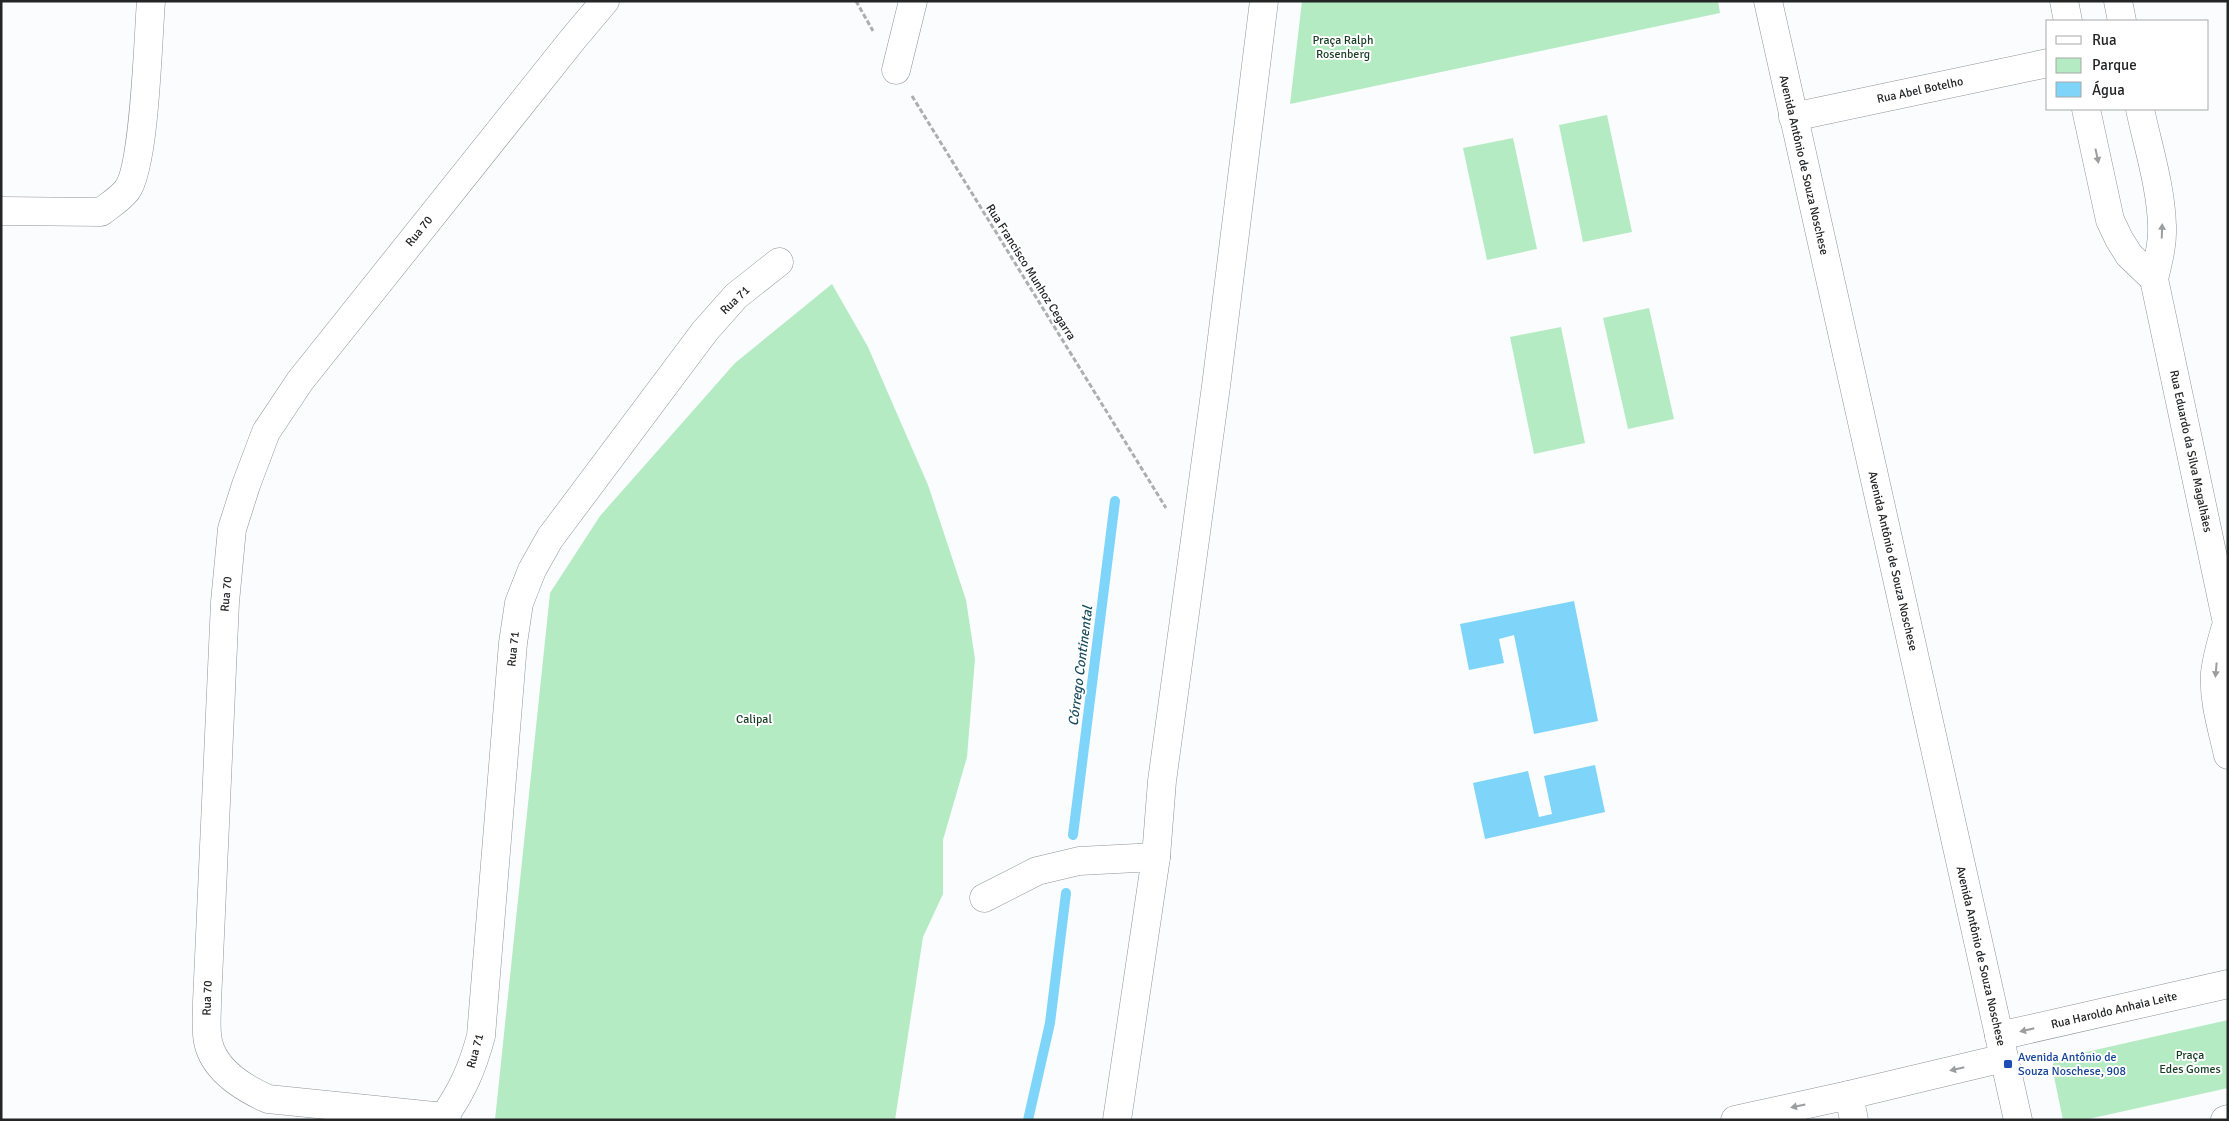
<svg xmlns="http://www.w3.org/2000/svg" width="2229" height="1121" font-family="Signika,sans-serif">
  <rect width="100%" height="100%" fill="#fafcfe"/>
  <g fill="#b5ebc3">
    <path d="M1302 1H1718L1720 13 1290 104Z"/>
    <path d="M1607 115 1632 232 1583 242 1559 125Z"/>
    <path d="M1513 138 1537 249 1487 260 1463 148Z"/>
    <path d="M832 284 868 347 928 485 966 600 975 659 967 757 943 840V894L923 937 895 1120H495L550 593 600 516 735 363Z"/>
    <path d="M1649 308 1674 419 1628 429 1603 318Z"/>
    <path d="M1561 327 1585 443 1534 454 1510 337Z"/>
    <path d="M2228 1020V1088L2084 1120H2063L2052 1067 2055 1059Z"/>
  </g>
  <g fill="#7ed5f9">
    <path d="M1574 601 1598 721 1534 734 1514 635 1499 639 1504 663 1469 670 1460 624Z"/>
    <path d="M1595 765 1605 812 1485 839 1473 783 1528 771 1539 817 1552 814 1544 776Z"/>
  </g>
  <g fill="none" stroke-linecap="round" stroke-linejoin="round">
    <g stroke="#7ed5f9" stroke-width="10">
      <path d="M1073 835 1115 501"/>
      <path d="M1028 1120 1050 1023 1066 893"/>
    </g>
    <g stroke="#919398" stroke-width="29">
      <g id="minor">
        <path d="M1768 1 2018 1120"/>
        <path d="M2064 1 2068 21"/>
        <path d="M2118 1 2122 21"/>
        <path d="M896 70 913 1"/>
        <path d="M2086 109 2110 220 2119 239 2129 255 2154 279"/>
        <path d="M2140 109C2148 147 2161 187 2162 226 2163 244 2158 262 2154 279L2227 623C2222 639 2217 656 2215 673 2213 700 2222 728 2228 755"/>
        <path d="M1793 117 2048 63"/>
        <path d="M1 211 101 212C110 205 120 199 127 190 145 166 148 37 151 1"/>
        <path d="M984 898 1037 871 1079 861 1156 857"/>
        <path d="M1999 1036 2228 984"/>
        <path d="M1849 1095 1854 1120"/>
        <path d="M444 1117C463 1089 472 1069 481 1036L513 643 519 603 532 570 550 538 705 331 736 296 779 262"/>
        <path d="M447 1120 444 1117 268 1099C241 1087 209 1067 207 1034 206 1023 207 1013 207 1002L225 602 232 529 246 485 266 432 300 381 573 39 605 1"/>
        <path d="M1117 1120 1156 857 1162 781 1216 386 1264 1"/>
        <path d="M1735 1120 1849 1095 2004 1058"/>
        <path d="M2225 1120 2228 1119"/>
      </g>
    </g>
    <g stroke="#acaeb0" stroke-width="3" stroke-dasharray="5 2.5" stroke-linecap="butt">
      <path d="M856 1 873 31"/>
      <path d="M912 96 1166 508"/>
    </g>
    <use href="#minor" stroke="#fff" stroke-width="28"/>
  </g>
  <defs><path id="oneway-solid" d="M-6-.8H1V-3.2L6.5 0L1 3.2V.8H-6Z" transform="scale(1.25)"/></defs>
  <g fill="#9c9d9e">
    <use href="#oneway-solid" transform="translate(2097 156) rotate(78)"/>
    <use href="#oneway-solid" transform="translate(2162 231) rotate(-88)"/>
    <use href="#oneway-solid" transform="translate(2216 670) rotate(95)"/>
    <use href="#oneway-solid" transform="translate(2027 1030) rotate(167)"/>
    <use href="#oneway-solid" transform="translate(1957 1069) rotate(167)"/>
    <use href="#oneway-solid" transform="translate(1798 1106) rotate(168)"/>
  </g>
  <rect fill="#1a4fb4" stroke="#fff" stroke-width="2" x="2003" y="1059" width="10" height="10" rx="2.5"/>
  <g text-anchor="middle" stroke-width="4" stroke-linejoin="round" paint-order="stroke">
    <g font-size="12" fill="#173d24" stroke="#fff">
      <text x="1343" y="44">Praça Ralph<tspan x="1343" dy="14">Rosenberg</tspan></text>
      <text x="754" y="723">Calipal</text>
      <text x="2190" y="1059">Praça<tspan x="2190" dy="14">Edes Gomes</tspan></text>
    </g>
    <g font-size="12" fill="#242527" stroke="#fff">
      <text transform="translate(1920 90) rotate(-12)" y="4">Rua Abel Botelho</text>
      <text transform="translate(1804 165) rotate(77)" y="4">Avenida Antônio de Souza Noschese</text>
      <text transform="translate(419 231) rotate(-51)" y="4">Rua 70</text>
      <text transform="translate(1031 272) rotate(58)" y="4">Rua Francisco Munhoz Cegarra</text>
      <text transform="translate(735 300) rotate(-44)" y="4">Rua 71</text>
      <text transform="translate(2191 451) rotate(78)" y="4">Rua Eduardo da Silva Magalhães</text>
      <text transform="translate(1893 561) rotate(77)" y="4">Avenida Antônio de Souza Noschese</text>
      <text transform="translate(226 594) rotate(-85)" y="4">Rua 70</text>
      <text transform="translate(513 649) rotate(-84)" y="4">Rua 71</text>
      <text transform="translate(1981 956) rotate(77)" y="4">Avenida Antônio de Souza Noschese</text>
      <text transform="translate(207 998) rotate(-88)" y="4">Rua 70</text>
      <text transform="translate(2114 1010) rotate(-13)" y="4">Rua Haroldo Anhaia Leite</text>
      <text transform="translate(475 1051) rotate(-75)" y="4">Rua 71</text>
    </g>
    <g font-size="12" fill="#164399" stroke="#fff" text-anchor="start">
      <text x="2018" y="1061">Avenida Antônio de<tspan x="2018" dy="14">Souza Noschese, 908</tspan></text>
    </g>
    <g font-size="14" font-style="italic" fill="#1b4d60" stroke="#fff">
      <text transform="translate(1080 666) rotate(-83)" y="5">Córrego Continental</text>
    </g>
  </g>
  <rect width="2229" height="1121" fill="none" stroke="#242527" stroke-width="5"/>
  <rect x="2046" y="20" width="162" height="90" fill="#ffffff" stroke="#a7a8a9"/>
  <rect x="2056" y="36" width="25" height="8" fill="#ffffff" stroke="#a7a8a9"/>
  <text x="2092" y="45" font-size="15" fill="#242527">Rua</text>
  <rect x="2056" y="58" width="25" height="15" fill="#b5ebc3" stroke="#a7a8a9"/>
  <text x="2092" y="70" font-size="15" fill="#242527">Parque</text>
  <rect x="2056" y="82" width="25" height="15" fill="#7ed5f9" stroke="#a7a8a9"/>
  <text x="2092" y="95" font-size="15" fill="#242527">Água</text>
</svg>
